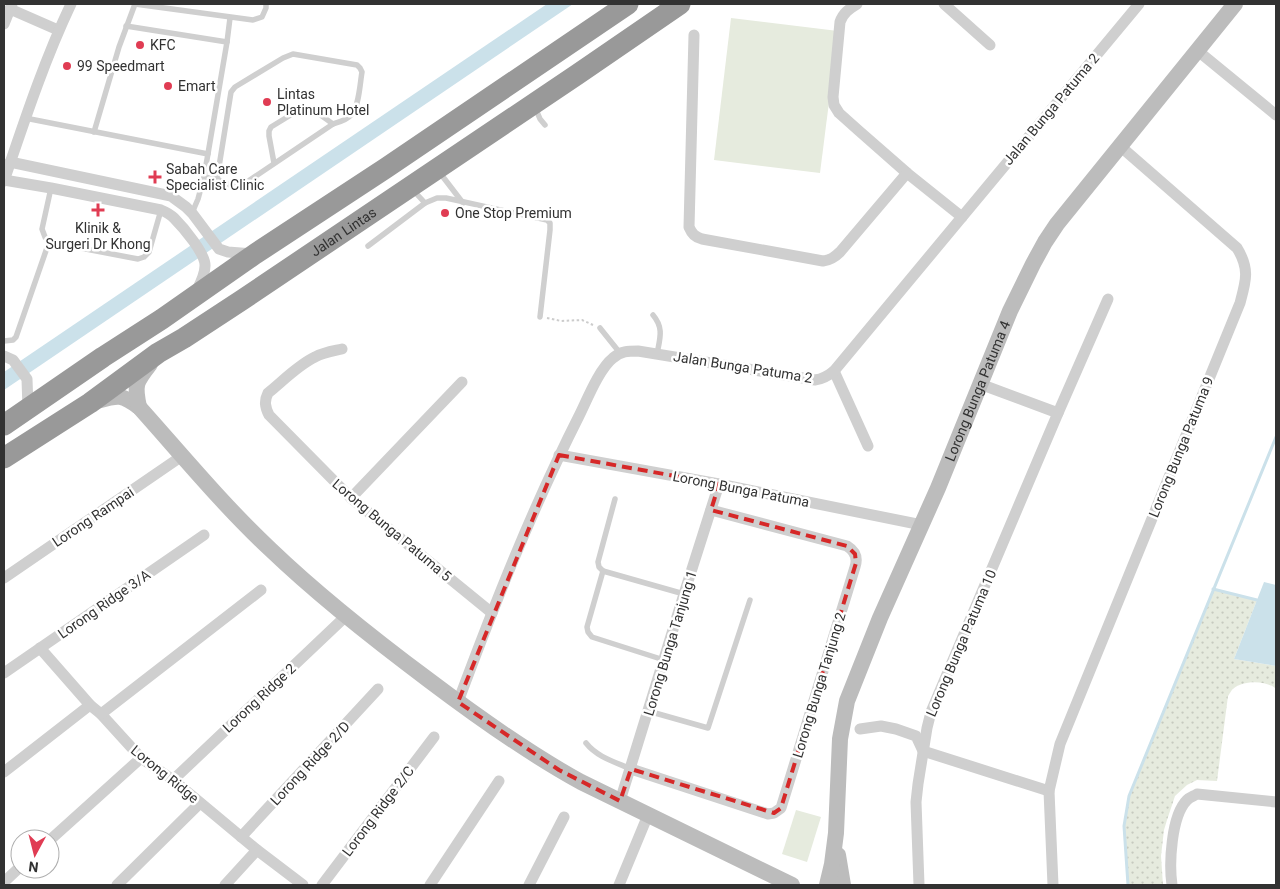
<svg xmlns="http://www.w3.org/2000/svg" width="1280" height="889" font-family="Roboto,sans-serif">
  <defs>
    <pattern id="grass-dots" width="8" height="8" patternUnits="userSpaceOnUse" patternTransform="scale(1.25)"><rect width="8" height="8" fill="#e6ebde"/><path d="M2 2h.1M6 6h.1" fill="none" stroke="#c6cabf" stroke-width="1.8" stroke-linecap="round"/></pattern>
  </defs>
  <rect width="100%" height="100%" fill="#fff"/>
  <path fill="url(#grass-dots)" d="M1213 589 1257 600 1234 659 1276 666V689C1267 680 1242 680 1233 689 1232 689 1229 695 1228 696L1217 781 1197 780 1187 785 1175 796 1167 820 1164 830 1161 856 1163 885H1128L1124 826 1129 796Z"/>
  <g fill="#e6ebde">
    <path d="M731 18 838 31 820 173 714 160Z"/>
    <path d="M796 810 821 817 807 862 782 854Z"/>
  </g>
  <g fill="#cbe1ea">
    <path d="M547 4H573L4 390V372Z"/>
    <path d="M1264 582 1276 585V666L1234 659Z"/>
  </g>
  <g fill="none" stroke-linecap="round" stroke-linejoin="round">
    <g stroke="#cbe1ea" stroke-width="3">
      <path d="M1213 589 1257 600"/>
      <path d="M1128 885 1124 826 1129 796 1276 437"/>
    </g>
    <path stroke="#ccc" stroke-width="2" stroke-dasharray="2.5 2.5" stroke-linecap="butt" d="M547 318 561 321 582 320 593 325"/>
    <g stroke="#cfcfcf" stroke-width="5.5">
      <path d="M135 4 253 20 262 17 266 8V4"/>
      <path d="M126 26 227 42"/>
      <path d="M535 107 540 119 545 125"/>
      <path d="M25 118 208 154"/>
      <path d="M94 132 119 47 135 4"/>
      <path d="M274 163 269 136V131L271 127 302 108C313 107 324 118 333 124"/>
      <path d="M440 173 463 203"/>
      <path d="M204 177 217 179 232 186H241L333 124C339 122 347 120 351 115 359 108 360 83 362 72L360 68 357 65 293 54 283 58 235 87 231 92 217 179"/>
      <path d="M51 188 42 229 45 237 49 242 138 259 144 257 149 252 161 210"/>
      <path d="M413 190 425 203"/>
      <path d="M192 213 198 199 204 177 227 42 230 18"/>
      <path d="M368 246 425 203 437 198H446L547 220 550 223V230L540 317"/>
      <path d="M653 315C664 328 660 338 657 354"/>
      <path d="M600 328 620 353"/>
      <path d="M4 341 13 340 16 337 49 242"/>
      <path d="M615 499 598 562 599 567 603 571 684 594"/>
      <path d="M603 571 587 627 588 632 592 637 664 660"/>
      <path d="M648 711 708 728 750 600"/>
      <path d="M586 743C597 757 615 762 631 769"/>
    </g>
    <g stroke="#cfcfcf" stroke-width="11">
      <path d="M857 4C849 9 843 13 840 22L833 97 834 105 839 113 858 130 907 173 962 217"/>
      <path d="M944 4 990 45"/>
      <path d="M10 9 58 30"/>
      <path d="M4 24 12 4"/>
      <path d="M694 35 689 227C692 234 695 237 702 239L823 261C830 260 834 258 840 252L907 173"/>
      <path d="M1198 51 1276 115"/>
      <path d="M10 162 171 196 186 207 192 213 219 249 228 252 253 254"/>
      <path d="M4 180 51 188 161 210C166 212 170 214 174 218 183 227 206 254 205 266 205 275 200 284 196 292"/>
      <path d="M4 181C24 122 44 61 71 4"/>
      <path d="M342 349C333 351 324 352 315 357 298 365 283 381 268 393 264 401 265 407 269 415L351 498 492 613"/>
      <path d="M4 356 13 360 27 379 28 409"/>
      <path d="M834 371 868 446"/>
      <path d="M1058 413 1108 299"/>
      <path d="M559 455 719 484 922 525"/>
      <path d="M351 498 462 382"/>
      <path d="M4 578 182 456"/>
      <path d="M40 648 90 705 101 714 141 758 173 780 257 850 303 885"/>
      <path d="M4 673 204 535"/>
      <path d="M458 702C494 605 532 509 579 416 587 400 599 369 613 358 621 351 628 351 638 351L815 380C823 379 828 376 834 371L1139 4"/>
      <path d="M101 714 261 590"/>
      <path d="M860 729 881 726 896 729 916 736 923 751 1049 791"/>
      <path d="M631 769 768 814 774 813 781 808 855 567C858 558 855 551 847 546L711 510"/>
      <path d="M4 772 90 705"/>
      <path d="M173 780 346 616"/>
      <path d="M620 801 684 594 719 484"/>
      <path d="M241 837 378 689"/>
      <path d="M50 840 141 758"/>
      <path d="M4 882 20 867"/>
      <path d="M117 885 200 803"/>
      <path d="M225 885 257 850"/>
      <path d="M322 885 434 737"/>
      <path d="M430 885 499 781"/>
      <path d="M529 885 564 817"/>
      <path d="M619 885 648 815"/>
      <path d="M919 885 916 802 918 784 927 728 931 712 1058 413 980 384"/>
      <path d="M1053 885 1049 791 1060 744 1240 303C1246 281 1250 269 1237 248L1120 146"/>
      <path d="M1172 885C1169 864 1171 816 1187 800 1190 797 1194 796 1197 794L1276 802"/>
    </g>
    <g stroke="#bcbcbc" stroke-width="16">
      <path d="M97 401C119 395 121 394 139 407 182 455 223 505 270 549 320 597 375 640 430 681 479 718 528 753 581 782L792 885"/>
      <path d="M139 407C134 384 136 382 150 364"/>
      <path d="M838 855 843 885"/>
      <path id="s1" d="M827 885 832 864 836 833 840 739 847 701 880 618 938 488 1010 311 1033 264 1045 242 1057 224 1235 4"/>
    </g>
    <g stroke="#999" stroke-width="21">
      <path d="M4 425 103 357 162 319 255 254 386 168 628 4"/>
      <path id="s2" d="M4 458 90 403 158 353 184 338 242 300 578 74 680 4"/>
    </g>
  </g>
  <path fill="none" stroke="#d62828" stroke-width="4" stroke-dasharray="10 6" stroke-linejoin="round" d="M559 455 719 484 711 510 847 546 855 554 856 563 781 808 774 813 631 769 620 801 559 770 458 702Z"/>
  <g fill="#e03c53" stroke="#fff" stroke-width="2">
    <circle cx="140" cy="45" r="5"/>
    <circle cx="67" cy="66" r="5"/>
    <circle cx="168" cy="86" r="5"/>
    <circle cx="267" cy="102" r="5"/>
    <path d="M152.5 169.5h5v5h5v5h-5v5h-5v-5h-5v-5h5z"/>
    <path d="M95.5 202.5h5v5h5v5h-5v5h-5v-5h-5v-5h5z"/>
    <circle cx="445" cy="213" r="5"/>
  </g>
  <g text-anchor="middle" stroke-width="5" stroke-linejoin="round" paint-order="stroke">
    <g font-size="14" fill="#323232" stroke="#fff" text-anchor="start">
      <text x="150" y="50">KFC</text>
      <text x="77" y="71">99 Speedmart</text>
      <text x="178" y="91">Emart</text>
      <text x="277" y="99">Lintas<tspan x="277" dy="16">Platinum Hotel</tspan></text>
      <text x="166" y="174">Sabah Care<tspan x="166" dy="16">Specialist Clinic</tspan></text>
      <text x="455" y="218">One Stop Premium</text>
      <text x="98" y="233" text-anchor="middle">Klinik &amp;<tspan x="98" dy="16">Surgeri Dr Khong</tspan></text>
    </g>
    <g font-size="14" fill="#323232" stroke="#fff">
      <text transform="translate(1051 109) rotate(-50)" y="5">Jalan Bunga Patuma 2</text>
      <text dy="5" stroke="none"><textPath href="#s2" startOffset="408">Jalan Lintas</textPath></text>
      <text transform="translate(743 367) rotate(9)" y="5">Jalan Bunga Patuma 2</text>
      <text dy="5" stroke="none"><textPath href="#s1" startOffset="522">Lorong Bunga Patuma 4</textPath></text>
      <text transform="translate(1181 447) rotate(-68)" y="5">Lorong Bunga Patuma 9</text>
      <text transform="translate(741 489) rotate(11)" y="5">Lorong Bunga Patuma</text>
      <text transform="translate(93 517) rotate(-34)" y="5">Lorong Rampai</text>
      <text transform="translate(392 530) rotate(40)" y="5">Lorong Bunga Patuma 5</text>
      <text transform="translate(104 604) rotate(-35)" y="5">Lorong Ridge 3/A</text>
      <text transform="translate(670 643) rotate(-73)" y="5">Lorong Bunga Tanjung 1</text>
      <text transform="translate(961 643) rotate(-67)" y="5">Lorong Bunga Patuma 10</text>
      <text transform="translate(819 685) rotate(-73)" y="5">Lorong Bunga Tanjung 2</text>
      <text transform="translate(259 698) rotate(-43)" y="5">Lorong Ridge 2</text>
      <text transform="translate(310 763) rotate(-47)" y="5">Lorong Ridge 2/D</text>
      <text transform="translate(165 774) rotate(39)" y="5">Lorong Ridge</text>
      <text transform="translate(378 811) rotate(-53)" y="5">Lorong Ridge 2/C</text>
    </g>
  </g>
  <rect width="1280" height="889" fill="none" stroke="#323232" stroke-width="10"/>
  <g transform="translate(35 854) rotate(187)"><circle r="24" fill="#ffffff" stroke="#adadad"/>
  <path d="M0-4L9 19L0 12L-9 19Z" fill="#e03c53"/>
  <text y="-8" font-size="14" font-weight="bold" text-anchor="middle" fill="#323232">N</text>
  </g>
</svg>
